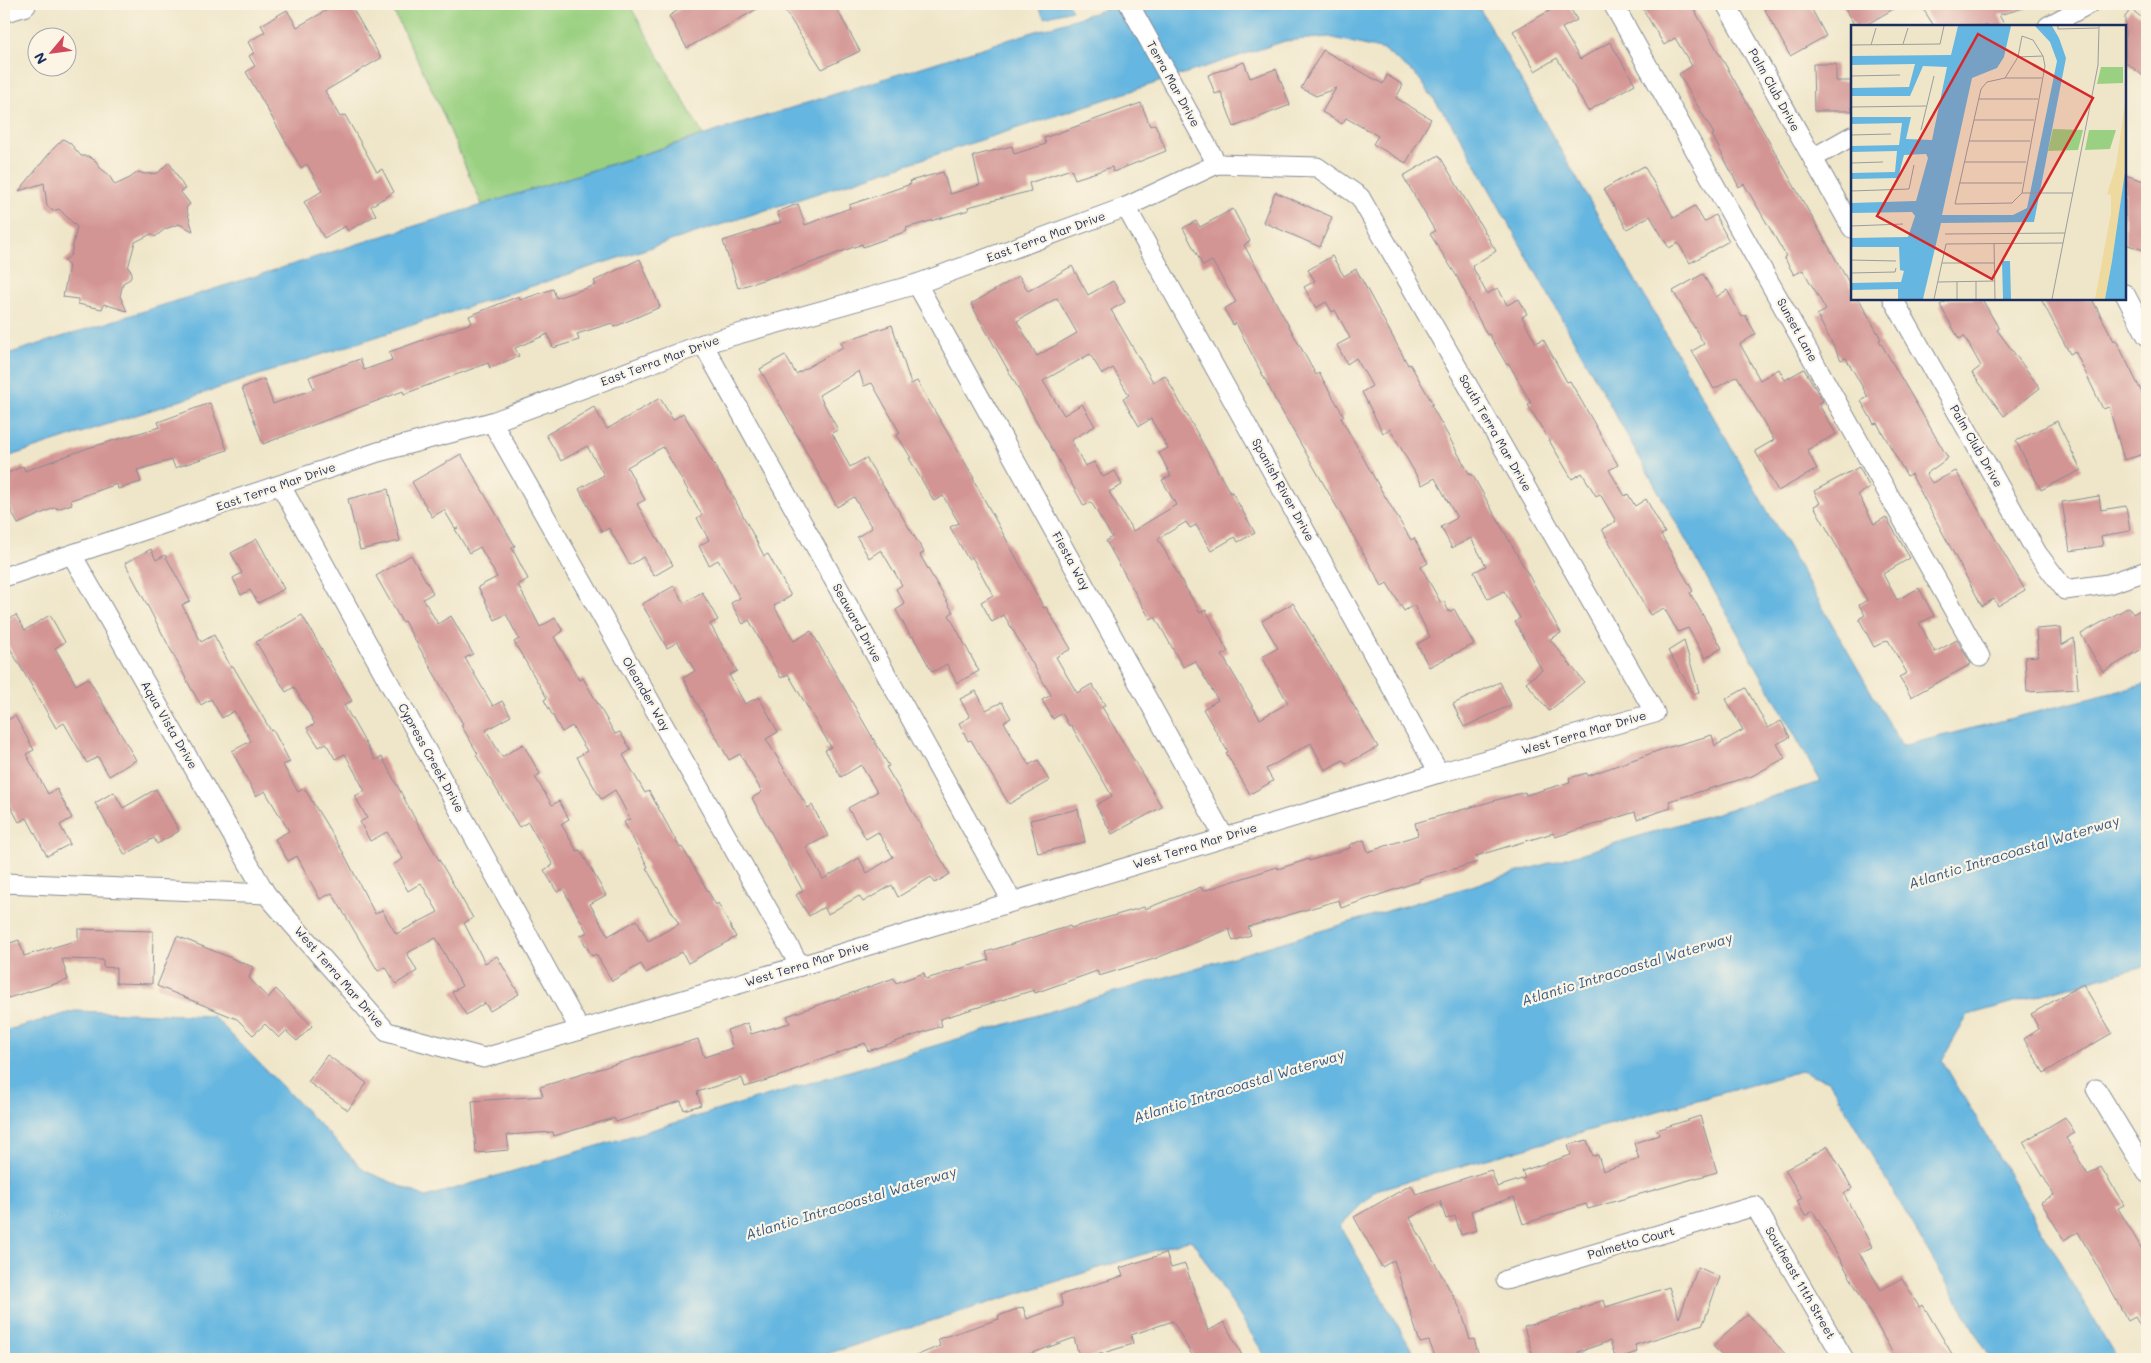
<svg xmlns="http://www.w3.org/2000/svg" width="2151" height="1363" font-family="Mali,sans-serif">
  <rect width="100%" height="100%" fill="#fcf5e5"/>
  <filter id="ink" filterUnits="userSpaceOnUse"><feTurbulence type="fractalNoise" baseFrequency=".02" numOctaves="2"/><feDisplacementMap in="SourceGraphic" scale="10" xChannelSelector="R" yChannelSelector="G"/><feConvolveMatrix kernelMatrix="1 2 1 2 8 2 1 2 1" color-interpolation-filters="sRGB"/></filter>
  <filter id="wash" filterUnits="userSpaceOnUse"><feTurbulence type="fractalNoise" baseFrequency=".0096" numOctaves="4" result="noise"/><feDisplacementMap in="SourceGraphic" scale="20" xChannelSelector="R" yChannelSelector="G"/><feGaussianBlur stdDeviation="1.12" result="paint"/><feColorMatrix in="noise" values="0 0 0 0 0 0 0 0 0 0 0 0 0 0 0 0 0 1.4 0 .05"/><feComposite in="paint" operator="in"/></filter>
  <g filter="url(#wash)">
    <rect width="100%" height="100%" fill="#efe6c9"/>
    <path fill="#9ad081" stroke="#5a8070" d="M390 4H629L703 135 482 205 436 98Z"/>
    <g fill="#65b6e0" stroke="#40729f">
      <path d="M1048 4H1068L1072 10 1044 17 1039 8Z"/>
      <path d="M1122 4H1477L1902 746 2147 684V965L1968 1015 1942 1060 2117 1359H1991L1829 1081 1801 1071 1376 1190 1340 1226 1417 1359H1267L1193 1241 1188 1240 811 1359H4V1031L75 1011 213 1016 365 1171 426 1197 1821 782 1458 133 1418 77 1384 50 1329 37 1285 41 4 458V355Z"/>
    </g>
    <g id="blocks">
      <g fill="#d39594" fill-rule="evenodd">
        <path d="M338 4H350L381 58 325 91 340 117 345 115 377 172 382 169 394 192 371 206 376 215 348 231 345 226 324 238 304 202 322 191 307 164 301 168 246 72 255 66 249 56 254 53 248 42 265 32 261 25 287 10 297 27Z"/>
        <path d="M688 4H766L687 48 669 16Z"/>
        <path d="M781 4H821L825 9 835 6 860 51 822 69Z"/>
        <path d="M1562 4H1568L1577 20 1562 28 1580 59 1610 42 1635 84 1588 111 1557 58 1535 71 1513 31Z"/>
        <path d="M1640 4H1691L1852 288V299H1859L1881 339 1879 340 1948 458 1926 474 1932 483 1956 471 2025 590 1998 606 1994 599 1982 606 1911 474 1907 476 1877 423 1874 424 1861 401 1868 397 1846 358 1841 360 1817 315 1826 310 1803 270 1794 275 1784 257 1786 256 1744 184 1739 187 1712 135 1714 134 1679 74 1692 66 1675 38 1664 45Z"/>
        <path d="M1773 4H1809L1826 36 1790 56 1764 8Z"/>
        <path d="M1842 4H1902L1864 26H1855Z"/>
        <path d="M1920 4H2023L2024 8 1999 15 2005 26H1934Z"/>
        <path d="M2131 9 2147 22V79L2125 62V17Z"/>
        <path d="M1323 50 1383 84 1387 75 1403 85 1396 98 1431 119 1406 163 1373 144 1378 136 1346 118 1342 124 1322 112 1336 88 1316 96 1301 88Z"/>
        <path d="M1244 62 1250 78 1276 69 1290 105 1234 127 1221 92 1215 94 1208 75Z"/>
        <path d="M1813 64H1836V81H1852V111H1814Z"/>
        <path d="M1141 103 1150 126 1155 124 1166 151 1113 172 1112 167 1075 179 1071 169 1029 183 1031 191 968 207 969 210 906 228 907 231 863 247 862 244 784 273 738 288 723 241 781 222 777 212 798 204 805 225 850 208 849 205 911 184 910 181 943 172 950 194 980 185 973 156 1012 146 1014 154 1046 144 1044 138Z"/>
        <path d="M63 139 70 143 81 156H88L96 161 99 167 108 174 115 185 130 178 138 172 145 174 158 173 169 162 185 189 180 191 190 204 186 208 193 231 179 224 165 229 155 237 151 234 135 242 128 268 132 272 130 279 123 283 120 296 127 311 104 304 102 309 92 307 78 304V299L63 297 69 266 64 261 71 255 77 227 59 209 53 211 47 206 44 183 19 191 53 149Z"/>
        <path d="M1439 155 1496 251 1472 266 1487 294 1498 288 1507 305 1519 299 1527 314 1522 317 1536 343 1543 339 1567 382 1570 381 1618 465 1609 470 1625 496 1628 494 1635 506 1646 499 1665 533 1661 535 1693 591 1690 593 1722 648 1705 658 1688 628 1678 632 1664 608 1650 615 1602 529 1616 521 1600 494 1596 496 1582 473 1572 479 1528 405 1531 403 1509 364 1507 365 1489 334 1487 335 1456 275 1430 234 1435 231 1403 176Z"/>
        <path d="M1644 166 1674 218 1695 206 1704 222 1715 215 1729 241 1690 263 1678 243 1669 248 1650 216 1627 229 1604 189Z"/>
        <path d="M2125 175 2147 182V251L2125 244Z"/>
        <path d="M1275 192 1332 217 1320 247 1263 222Z"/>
        <path d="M1233 209 1250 241 1244 245 1316 375 1319 373 1344 416 1341 418 1380 488 1411 540 1414 538 1428 563 1421 567 1441 603 1444 601 1449 612 1454 609 1474 644 1429 667 1417 644 1430 637 1414 605 1404 611 1387 583 1382 586 1275 399 1236 323 1233 325 1224 309 1236 302 1212 261 1203 266 1183 228 1196 221 1200 227Z"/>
        <path d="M1332 256 1344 276 1356 269 1408 365 1410 364 1433 404 1431 405 1470 475 1472 474 1561 633 1550 639 1584 682 1549 711 1526 682 1542 670 1515 622 1520 618 1504 591 1488 599 1474 572 1486 566 1471 538 1452 548 1441 527 1457 518 1435 478 1422 485 1390 429 1383 433 1362 392 1372 386 1356 358 1347 364 1337 345 1350 338 1335 310 1332 312 1326 302 1316 308 1304 287 1315 281 1308 270Z"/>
        <path d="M640 259 660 307 614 327 612 323 577 334 579 340 553 348 548 334 515 348 519 356 490 368 488 363 404 394 403 391 263 444 242 388 264 379 273 404 314 389 309 377 360 359 364 370 392 360 389 352 472 323 469 316 519 296 520 300 553 289 556 298 596 285 594 281Z"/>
        <path d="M1072 266 1088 295 1113 281 1125 302 1111 310 1153 382 1165 375 1230 493 1232 492 1255 533 1238 542 1235 537 1211 551 1196 525 1190 528 1186 522 1158 539 1200 613 1206 610 1228 652 1222 655 1260 719 1288 703 1262 657 1278 648 1262 621 1293 603 1378 747 1346 764 1343 760 1325 770 1311 743 1266 769 1273 781 1250 794 1226 753 1228 752 1203 709 1218 700 1195 661 1183 667 1155 617 1150 619 1106 541 1112 537 1091 502 1084 506 971 304 1019 276 1028 291ZM1057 298 1077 333 1037 356 1017 321ZM1090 354 1102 374 1113 368 1129 395 1123 399 1139 426 1151 419 1168 448 1159 453 1171 476 1162 480 1176 505 1133 531 1109 492 1122 485 1115 471 1103 477 1094 462 1085 466 1071 440 1095 426 1082 404 1064 415 1043 381Z"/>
        <path d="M1703 274 1716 297 1727 290 1742 317 1745 315 1756 334 1740 344 1760 380 1779 369 1785 380 1804 369 1823 401 1818 403 1836 434 1807 450 1817 469 1778 491 1755 451 1774 440 1737 376 1714 389 1692 351 1704 344 1673 291Z"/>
        <path d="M1951 299H1982L1999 329 1997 330 2040 388 2004 416 1972 373 1981 366 1964 336 1959 339 1940 305Z"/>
        <path d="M2041 299H2092L2114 341 2116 340 2147 403V453L2124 460 2109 407 2103 409 2075 351 2070 354Z"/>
        <path d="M892 325 911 384 917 381 974 478 973 479 1044 608 1046 607 1071 649 1056 657 1077 693 1092 684 1105 705 1102 707 1162 807 1112 834 1096 805 1112 796 1071 725 1069 726 1062 713 1053 719 1042 700 1051 695 1004 615 992 622 981 602 993 595 972 557 968 559 950 527 959 523 943 496 934 501 909 458H911L897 435 900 433 872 383 864 386 859 371 819 395 838 430 832 433 850 467 866 458 924 552 920 555 953 612 949 615 979 671 957 683 947 664 932 672 913 636 911 637 896 610 905 604 896 589 902 585 881 550 869 558 857 537 872 528 854 497 837 507 760 369 785 355 796 374 843 347 841 342Z"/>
        <path d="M660 398 673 420 683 413 734 498 764 556 768 554 791 596 774 606 794 641 811 631 889 766 886 767 950 874 935 883 931 877 898 897 892 885 863 902 859 896 828 914 824 907 809 916 796 895 803 891 752 798 762 792 740 754 729 760 683 678 695 671 678 642 667 648 642 604 674 586 684 603 702 592 718 620 710 624 737 671 729 675 745 704 759 697 778 732 766 739 808 808 812 805 828 836 806 847 823 879 859 858 867 873 893 857 878 832 866 839 848 808 877 792 861 765 841 777 825 750 831 747 788 674 781 678 749 620 743 624 731 603 740 598 718 560 709 565 699 546 709 540 697 518 702 515 663 447 627 467 645 500 637 504 673 565 654 576 643 557 630 565 609 528 602 532 579 489 604 475 587 446 561 461 546 435 594 407 607 429Z"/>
        <path d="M210 403 227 450 175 468 172 460 137 470 141 482 118 489 117 484 71 500 72 504 57 509 56 507 18 524 9 506 4 508V475L23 466 25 471 88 448 160 427 158 422Z"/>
        <path d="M2057 421 2081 470 2041 490 2016 441Z"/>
        <path d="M461 454 515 546 512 548 528 579 518 585 540 627 555 618 563 631 554 637 579 680 583 678 615 734 620 732 631 750 623 755 645 793 649 791 680 848 682 847 716 905 718 903 736 937 688 963 682 952 646 973 641 964 612 981 596 954 592 956 580 936 587 932 563 889 557 892 544 870 553 865 528 822 519 827 476 755 478 754 461 725 463 724 404 621 402 622 376 576 411 555 433 593 423 599 438 624 451 616 473 654 465 658 493 706 502 701 511 716 486 730 502 757 523 744 540 774 535 777 552 805 559 801 569 819 561 824 577 851 580 850 606 895 590 904 608 936 637 920 648 941 679 924 646 868 648 867 624 822 630 819 615 790 601 799 577 757 587 751 572 726 562 732 544 700 547 698 514 642 519 639 506 614 495 620 478 587 497 577 480 547 469 553 455 529 458 528H455L444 510 432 517 412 482Z"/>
        <path d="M1859 467 1870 488 1858 494 1874 524 1886 517 1910 558 1883 574 1897 600 1919 588 1934 616 1919 623 1935 652 1957 640 1971 664 1911 697 1899 677 1907 673 1888 640 1874 647 1859 619 1865 615 1859 605 1867 600 1814 506 1820 503 1814 491Z"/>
        <path d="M388 489 400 541 360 550 348 499Z"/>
        <path d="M2099 496 2101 510 2126 506 2130 531 2101 536 2103 546 2070 551 2062 502Z"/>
        <path d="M257 539 284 589 258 603 250 590 241 595 233 578 242 573 231 553Z"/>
        <path d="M151 549 156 560 165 555 190 601 182 605 201 642 214 635 231 667 233 666 271 731 273 730 290 762 283 765 298 792 304 788 343 852 375 914 382 910 396 934 438 912 421 883 408 891 393 865 403 859 387 832 370 841 360 822 367 818 355 796 365 791 345 754 335 759 326 743 319 747 307 728 315 724 294 687 286 692 256 642 302 615 352 701 344 705 375 760 382 757 414 817 473 918 464 923 485 963 497 956 519 994 490 1011 485 1003 466 1015 452 992 462 986 436 938 407 953 417 971 396 984 386 967 378 971 332 893 320 899 297 856 288 861 275 839 289 831 265 791 256 796 232 751 251 741 234 711 222 718 211 699 201 705 192 690 125 563Z"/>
        <path d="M2147 606V646L2103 672 2081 634 2129 607 2133 614Z"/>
        <path d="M16 615 25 630 50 615 65 642 55 648 76 685 88 678 136 760 109 776 98 757 87 763 64 723 56 728 4 638V622Z"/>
        <path d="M2061 627 2062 645 2074 638 2078 689 2027 692 2025 657 2038 656 2036 629Z"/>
        <path d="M1684 641 1699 692 1694 694 1668 651Z"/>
        <path d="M1500 682 1511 705 1464 727 1453 704Z"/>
        <path d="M1746 688 1768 728 1781 721 1790 737 1777 744 1785 758 1752 776 1669 801 1671 808 1637 819 1635 812 1555 837 1553 833 1476 856 1478 862 1419 879 1420 881 1341 908 1339 900 1248 927 1251 935 1233 941 1229 929 1154 959 1099 976 1097 971 1035 993 1034 990 940 1019 942 1026 868 1051 865 1043 791 1071 792 1072 745 1087 742 1078 697 1092 701 1105 684 1110 681 1101 616 1122 614 1118 554 1136 553 1132 507 1135 509 1150 476 1153 472 1101 543 1096 540 1087 698 1039 704 1057 733 1048 727 1030 748 1023 751 1034 790 1023 787 1016 894 978 896 983 924 973 926 979 989 960 986 952 1070 926 1071 928 1144 907 1145 909 1201 887 1203 891 1277 867 1278 869 1309 859V861L1350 848 1349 845 1364 840 1368 852 1418 835 1415 823 1525 792 1526 795 1570 782 1569 778 1587 773V776L1666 748 1712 735 1715 746 1743 730 1726 699Z"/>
        <path d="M976 691 986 710 1002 702 1011 718 1004 722 1029 765 1038 760 1049 781 1009 804 971 740 968 741 959 723 970 717 960 699Z"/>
        <path d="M15 716 34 750 26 754 48 794 57 789 72 818 60 825 70 844 47 856 27 818 19 822 4 794V722Z"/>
        <path d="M156 789 179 831 157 844 154 838 125 855 95 803 114 792 123 808Z"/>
        <path d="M1078 809 1085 842 1038 853 1030 820Z"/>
        <path d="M78 929 153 931 152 984 116 983V968L103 967V960L62 959 68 980 8 998 4 986V945L19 940 24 956 78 940Z"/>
        <path d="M177 936 253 967 249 978 268 998 276 989 312 1026 297 1041 286 1031 279 1038 265 1024 253 1035 237 1019 157 986Z"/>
        <path d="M2083 984 2112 1033 2044 1073 2024 1039 2039 1029 2031 1014Z"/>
        <path d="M327 1055 367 1083 348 1110 308 1082Z"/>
        <path d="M1700 1116 1717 1172 1588 1209 1586 1204 1523 1224 1514 1197 1471 1211 1477 1230 1461 1235 1455 1216 1446 1219 1440 1201 1410 1218 1461 1310 1470 1340 1474 1339 1480 1359H1436L1429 1341 1420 1343 1394 1260 1382 1267 1354 1217 1411 1185 1416 1194 1491 1170 1497 1187 1525 1178 1522 1171 1571 1155 1568 1145 1587 1140 1593 1156 1598 1155 1603 1171 1639 1159 1634 1143 1659 1135 1657 1130Z"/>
        <path d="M2065 1117 2075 1133 2066 1138 2088 1175 2101 1167 2124 1205 2118 1208 2147 1258V1338L2135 1317 2128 1321 2078 1232 2064 1240 2041 1202 2054 1195 2023 1142Z"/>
        <path d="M1828 1146 1852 1188 1844 1194 1872 1247 1859 1253 1881 1290 1902 1278 1919 1307 1923 1305 1955 1359H1896L1813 1211 1805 1216 1797 1201 1802 1198 1785 1170Z"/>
        <path d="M1166 1253 1171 1268 1185 1264 1208 1331 1224 1322 1244 1359H1194L1173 1321 1131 1335 1133 1344 1083 1359H1080L1074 1338 1016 1359H908L940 1346 938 1339 999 1319 998 1316 1023 1307 1027 1319 1063 1306 1060 1295 1123 1276 1120 1268Z"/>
        <path d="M1698 1267 1720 1277 1703 1324 1635 1345 1637 1352 1616 1359 1610 1341 1578 1352 1580 1359H1534L1524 1327 1581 1309V1308L1604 1300 1606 1307 1669 1287 1679 1318Z"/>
        <path d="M1748 1314 1790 1359H1725L1713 1346Z"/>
      </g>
    </g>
  </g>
  <g filter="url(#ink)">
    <use href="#blocks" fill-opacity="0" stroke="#858a94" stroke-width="1"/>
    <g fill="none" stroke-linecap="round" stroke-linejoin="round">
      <g stroke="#858a94" stroke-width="21">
        <g id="minor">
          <path d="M1129 4 1217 164"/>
          <path d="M1613 4 1980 657"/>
          <path d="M1726 4 1852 228"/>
          <path d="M2048 26 2089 4"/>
          <path d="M1813 158 1852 136"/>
          <path d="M1126 207 1439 773"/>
          <path d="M917 284 1224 837"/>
          <path d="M2125 294 2147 336"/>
          <path d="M1893 299 2037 553 2065 590 2108 584 2147 571"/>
          <path d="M703 344 1012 901"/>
          <path d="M492 422 800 966"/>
          <path d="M281 486 580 1030"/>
          <path d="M72 555 266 894"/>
          <path d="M4 577 378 452 492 422 703 344 917 284 1126 207 1217 164 1317 167 1360 197 1655 713 1439 773 800 966 484 1058 387 1032 266 894 4 883"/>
          <path d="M2096 1089 2147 1173"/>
          <path d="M1506 1280 1755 1206 1844 1359"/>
        </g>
      </g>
      <g stroke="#858a94" stroke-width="26">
        <path id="major" d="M4 10 24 4"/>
      </g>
      <use href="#minor" stroke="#fff" stroke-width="19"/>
      <use href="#major" stroke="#fff" stroke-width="24"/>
    </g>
  </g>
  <g text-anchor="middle" stroke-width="4.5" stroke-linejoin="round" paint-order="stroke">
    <g font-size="12" fill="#1b2f5e" stroke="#fcf5e5">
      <text transform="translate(1173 84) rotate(61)" y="4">Terra Mar Drive</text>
      <text transform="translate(1774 90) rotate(61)" y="4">Palm Club Drive</text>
      <text transform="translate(1046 237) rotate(-20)" y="4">East Terra Mar Drive</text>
      <text transform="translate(1797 330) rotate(61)" y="4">Sunset Lane</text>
      <text transform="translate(660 361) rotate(-20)" y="4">East Terra Mar Drive</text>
      <text transform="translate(1495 433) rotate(60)" y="4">South Terra Mar Drive</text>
      <text transform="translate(1976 446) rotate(60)" y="4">Palm Club Drive</text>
      <text transform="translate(276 487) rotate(-19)" y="4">East Terra Mar Drive</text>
      <text transform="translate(1283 490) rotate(61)" y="4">Spanish River Drive</text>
      <text transform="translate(1071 561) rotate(61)" y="4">Fiesta Way</text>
      <text transform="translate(857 623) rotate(61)" y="4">Seaward Drive</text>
      <text transform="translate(646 694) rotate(60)" y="4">Oleander Way</text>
      <text transform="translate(169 725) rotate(60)" y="4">Aqua Vista Drive</text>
      <text transform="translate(1584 733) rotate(-16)" y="4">West Terra Mar Drive</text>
      <text transform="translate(431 758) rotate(61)" y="4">Cypress Creek Drive</text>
      <text transform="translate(1195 846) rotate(-17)" y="4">West Terra Mar Drive</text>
      <text transform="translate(807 964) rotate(-17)" y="4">West Terra Mar Drive</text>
      <text transform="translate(339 977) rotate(49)" y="4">West Terra Mar Drive</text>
      <text transform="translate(1631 1243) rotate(-16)" y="4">Palmetto Court</text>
      <text transform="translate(1800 1283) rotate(60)" y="4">Southeast 11th Street</text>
    </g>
    <g font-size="14" font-style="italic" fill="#315885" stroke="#fcf5e5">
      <text transform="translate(2014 852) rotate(-17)" y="5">Atlantic Intracoastal Waterway</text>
      <text transform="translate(1627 969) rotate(-17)" y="5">Atlantic Intracoastal Waterway</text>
      <text transform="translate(1239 1086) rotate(-17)" y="5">Atlantic Intracoastal Waterway</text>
      <text transform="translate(851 1203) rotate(-17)" y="5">Atlantic Intracoastal Waterway</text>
    </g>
  </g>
  <g transform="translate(1851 25)">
    <rect width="275" height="275" fill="#efe6c9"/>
    <path d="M250 42H272V58L246 59ZM202 104 232 105 227 125 197 126ZM238 105H265L259 124 234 125Z" fill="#9ad081"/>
    <path d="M275 71V140L261 236 254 274H244L260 188V170L256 169 265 141Z" fill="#eeda9e"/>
    <path d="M107 1H160L153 32 146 43 121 53 91 190H162L176 183 206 36 199 17 184 1H201L208 13 215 33 183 197 90 198 72 274H47V264L0 265V258L50 257 53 246 49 245 48 222H0V213L57 212 64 191 61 187 0 188V178L65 176 77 133 75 129 53 130 47 153 0 154V148L44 147 46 126 0 127V121L48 120 51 98 0 99V92H60L55 114 81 115 96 42 72 41 59 71H0V63L58 62 64 39 0 40V31L100 30ZM275 140V274H254L261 236ZM151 236H159L160 274H152Z" fill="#65b6e0"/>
    <path fill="none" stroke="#9a9d9e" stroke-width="1" d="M207 1V4L247 3M171 11 182 15 192 31 194 41 171 168 161 178 104 179 130 64 136 57 154 53 167 32ZM52 19 57 3M0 20 89 19 93 1M20 20 25 3M167 32 192 31M0 51 49 50M154 53H191M128 74H187M0 82 75 81M123 95H183M70 105 83 51M0 110 40 109M118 116H179M114 137H175M0 138 32 137M109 158H171M0 166 58 164 63 140M171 168H222M0 201 52 199M94 209 214 208M143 218 144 274M0 235 45 236M91 238H144M0 248 44 247 45 243M125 256V274M87 257 144 256M83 274 95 219 212 218M106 274V257M201 274 247 40 248 1"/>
    <path fill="#d62828" fill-opacity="0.15" stroke="#d62828" stroke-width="2.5" d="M127 9 242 73 141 254 26 191Z"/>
    <rect width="275" height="275" fill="none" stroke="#1b2f5e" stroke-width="2.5"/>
  </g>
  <rect width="2151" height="1363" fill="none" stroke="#fcf5e5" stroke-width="20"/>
  <g transform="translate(52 52) rotate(241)"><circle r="24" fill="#fcf5e5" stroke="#a2a6af"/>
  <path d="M0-4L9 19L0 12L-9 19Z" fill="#d1495b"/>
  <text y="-8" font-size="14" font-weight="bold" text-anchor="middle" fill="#1b2f5e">N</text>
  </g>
</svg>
